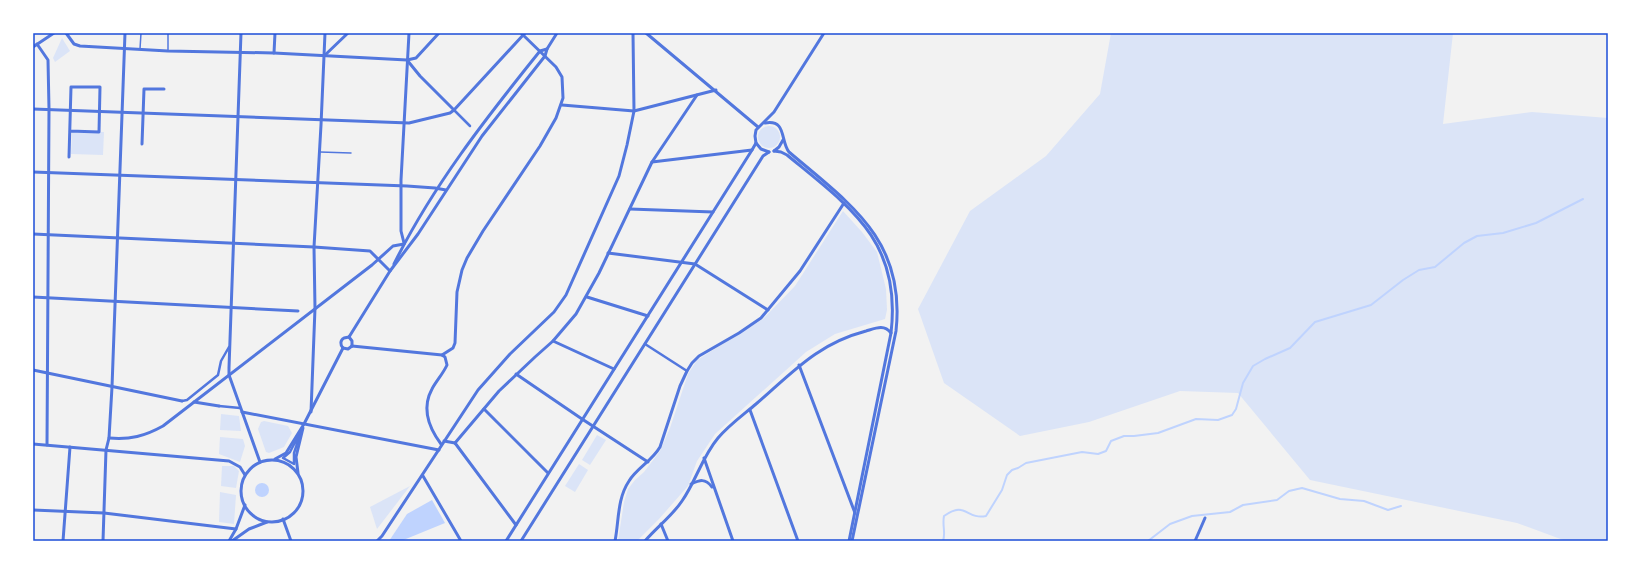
<svg xmlns="http://www.w3.org/2000/svg" width="1641" height="574" font-family="'DM Sans',sans-serif">
  <rect width="100%" height="100%" fill="#f2f2f2"/>
  <g fill="#dbe4f7">
    <path d="M1111 33H1453L1443 124 1532 112 1608 118V541H1566L1517 523 1310 480 1238 393 1180 391 1089 422 1020 436 944 383 918 309 970 211 1046 156 1100 94Z"/>
    <path d="M62 38 70 51 55 62 53 58Z"/>
    <circle cx="769" cy="137" r="11"/>
    <path d="M72 131 104 132 103 155 71 154Z"/>
    <path d="M843 211 862 232 877 252 886 289 887 310 885 319 835 334 806 352 715 434 697 461 688 486 659 519 637 541H618L624 502 628 489 635 480 644 472 660 451 670 428 688 374 697 360 763 319 795 286Z"/>
    <path d="M221 414 239 416 241 431 220 430Z"/>
    <path d="M264 421 288 426 292 433 284 447 269 453 266 452 258 429 261 422Z"/>
    <path d="M597 435 606 440 590 465 582 460Z"/>
    <path d="M220 437 243 439 245 446 240 462 219 454Z"/>
    <path d="M579 464 588 470 575 492 565 486Z"/>
    <path d="M222 466H234L239 471 236 488 221 486Z"/>
    <path d="M410 486 377 529 370 507Z"/>
    <path d="M220 492 236 495 234 524 219 522Z"/>
  </g>
  <g fill="#bfd3fe">
    <circle cx="262" cy="490" r="7"/>
    <path d="M432 500 445 523 401 541H389L407 514Z"/>
  </g>
  <g fill="none" stroke-linecap="round" stroke-linejoin="round">
    <g stroke="#bfd3fe" stroke-width="2">
      <path d="M943 541C946 533 942 525 944 516 966 500 966 520 986 516L1002 490 1007 475 1012 470 1018 468 1026 463 1082 452 1098 454 1106 451 1111 441 1124 436H1134L1158 433 1196 419 1218 420 1232 415 1236 409 1243 383 1253 366 1265 359 1290 348 1315 322 1371 305 1403 280 1419 270 1435 267 1464 243 1477 236 1503 233 1536 223 1583 199"/>
      <path d="M1148 541 1170 524 1192 516 1230 512 1243 505 1277 500 1289 491 1302 488 1340 499 1364 501 1388 510 1401 506"/>
    </g>
    <g stroke="#5277de" stroke-width="1.5">
      <path d="M140 49 141 33"/>
      <path d="M168 51V33"/>
      <path d="M320 152 351 153"/>
    </g>
    <g stroke="#5277de" stroke-width="2.5">
      <path d="M454 110 470 126"/>
      <path d="M645 344 687 371"/>
      <path d="M182 401 187 400 218 375 221 361 229 347"/>
      <path d="M219 406 240 408"/>
      <path d="M302 429 294 453V464L283 458 290 452Z"/>
    </g>
    <g stroke="#5277de" stroke-width="3">
      <path d="M66 33 74 44 80 46 168 51 274 53 407 60 416 58 439 33"/>
      <path d="M241 33 229 368V375L260 462"/>
      <path d="M646 33 758 127"/>
      <path d="M37 44 48 60 49 109 47 445"/>
      <path d="M33 47 54 33"/>
      <path d="M274 53 275 33"/>
      <path d="M324 56 348 33"/>
      <path d="M407 60 420 76 454 110"/>
      <path d="M562 105 634 111 716 90"/>
      <path d="M33 109 409 123 450 113 454 110 525 33"/>
      <path d="M765 123C787 119 780 141 789 152 850 204 906 240 896 331L852 541"/>
      <path d="M756 143 761 149 769 152"/>
      <path d="M142 144 144 89H164"/>
      <path d="M774 151 781 152 787 155C850 207 902 241 891 333L849 541"/>
      <path d="M774 151 779 147 783 140"/>
      <path d="M69 157 71 87H100L99 132 70 131"/>
      <path d="M652 162 752 150"/>
      <path d="M33 172 407 186 435 188 446 190"/>
      <path d="M630 209 713 212"/>
      <path d="M33 234 314 247 370 251 390 271"/>
      <path d="M404 243 401 231V180L409 33"/>
      <path d="M608 253 695 264 768 310"/>
      <path d="M394 264C432 187 486 118 540 51L547 49"/>
      <path d="M33 297 298 311"/>
      <path d="M587 297 648 316"/>
      <path d="M349 337 390 271 418 234 482 136 545 56 547 49 557 33"/>
      <path d="M349 337 352 341V346"/>
      <path d="M553 341 614 369"/>
      <path d="M352 346 442 355 453 348 455 343 457 292 462 270 467 258 483 231 540 146 556 118 563 98 562 77 556 67 521 33"/>
      <path d="M343 348C340 345 340 340 344 338L349 337"/>
      <path d="M343 348 348 349 352 346"/>
      <path d="M799 365 855 513"/>
      <path d="M33 370 182 401"/>
      <path d="M516 374 582 419 648 462"/>
      <path d="M194 402 219 406"/>
      <path d="M484 409 548 473"/>
      <path d="M750 410 798 541"/>
      <path d="M242 412 439 450"/>
      <path d="M311 412 315 308 314 247 321 125 325 33"/>
      <path d="M109 438C130 440 145 436 163 426L372 265 393 246 404 244"/>
      <path d="M444 441 455 443"/>
      <path d="M455 443 499 391 535 357 553 341 576 314 599 273 652 162 697 95"/>
      <path d="M455 443 516 525"/>
      <path d="M33 444 229 461 240 467 245 475"/>
      <path d="M441 444C429 428 421 409 432 389 436 381 443 374 447 365L445 357 442 355"/>
      <path d="M704 458 733 541"/>
      <path d="M275 459 286 453 304 424 343 348"/>
      <circle cx="272" cy="491" r="31"/>
      <path d="M298 473 296 457 303 428"/>
      <path d="M423 476 461 541"/>
      <path d="M691 484C700 480 705 478 712 487"/>
      <path d="M33 510 104 513 236 529"/>
      <path d="M283 519 291 541"/>
      <path d="M661 524 668 541"/>
      <path d="M63 541 70 447"/>
      <path d="M103 541 106 450 109 438 112 387 125 33"/>
      <path d="M229 541 236 529 245 505"/>
      <path d="M232 541 249 529 267 522"/>
      <path d="M377 541 382 536 478 390 510 354 554 312 566 295 619 176 627 145 634 111 633 33"/>
      <path d="M506 541 752 150 756 143 755 136 756 130 774 112 824 33"/>
      <path d="M521 541 763 156 769 152"/>
      <path d="M615 541C619 521 617 499 629 481 637 468 652 461 660 447L680 386 687 371 692 363 699 356 739 333 761 318 800 271 844 203"/>
      <path d="M645 541C657 527 672 516 682 501 696 481 702 457 718 438 729 425 743 415 756 404 793 372 817 344 866 331 876 328 884 324 891 333"/>
      <path d="M1195 541 1205 518"/>
    </g>
  </g>
  <rect width="1641" height="574" fill="none" stroke="#ffffff" stroke-width="68"/>
  <rect x="34" y="34" width="1573" height="506" fill="none" stroke="#1d4ed8" stroke-width="1.5"/>
</svg>
